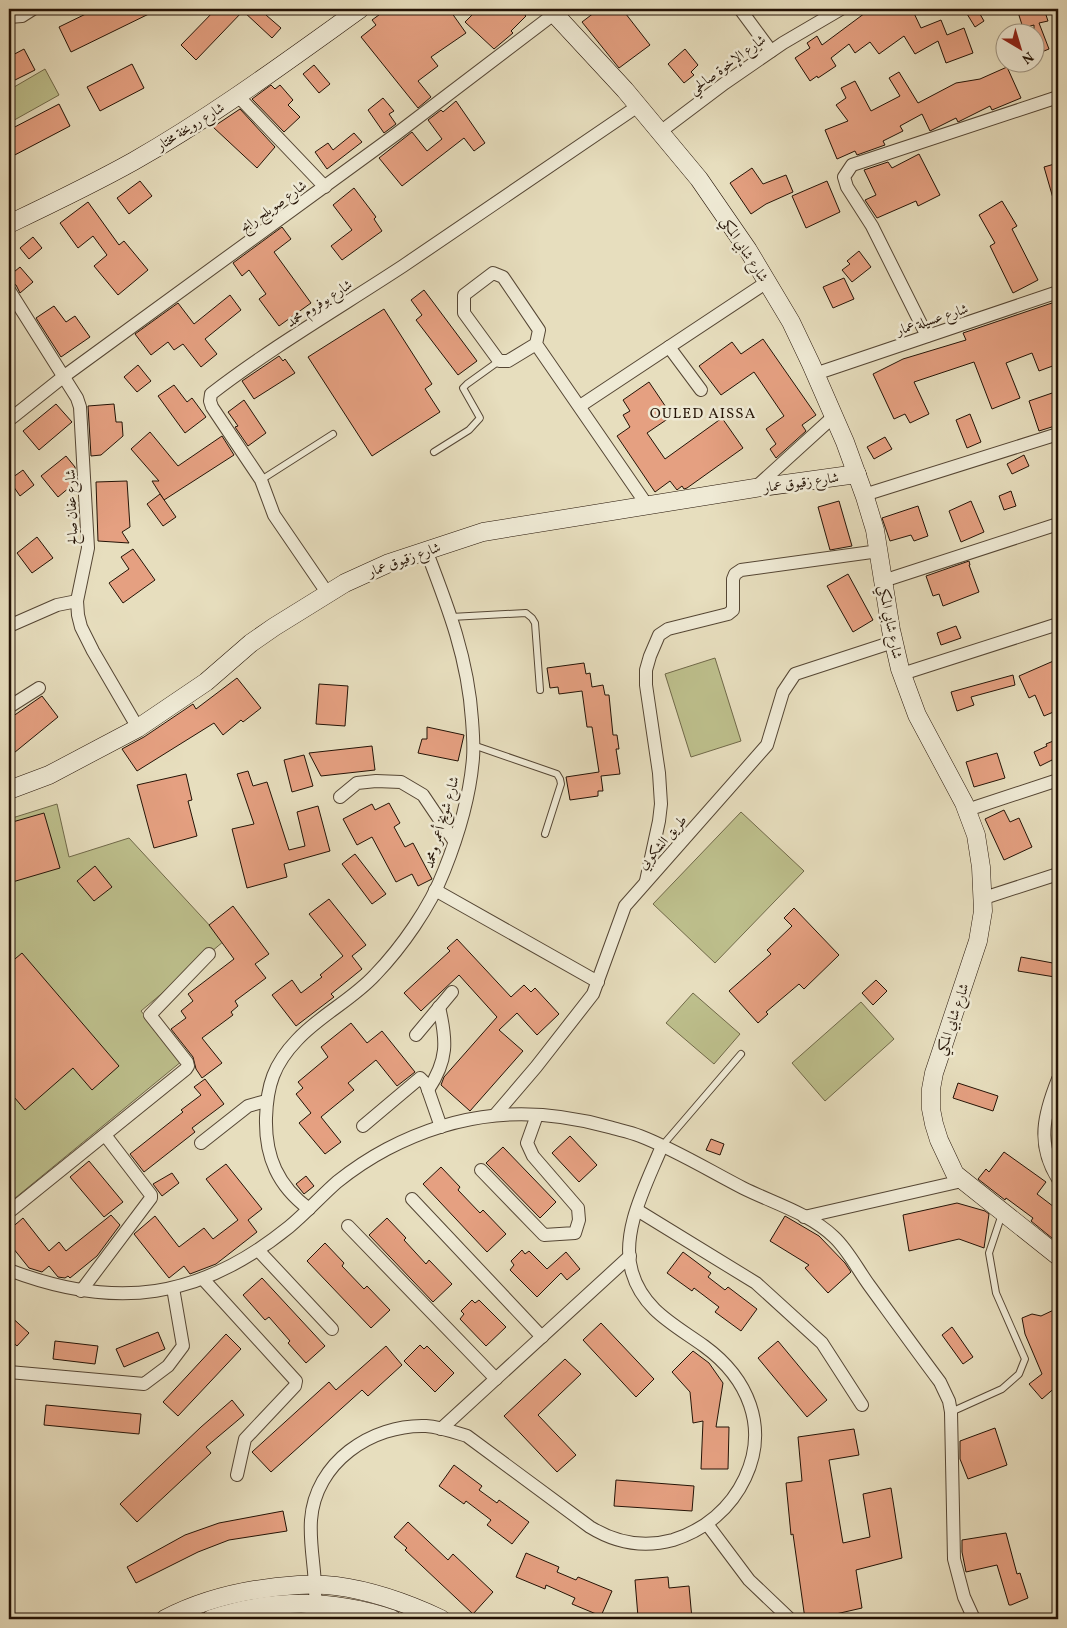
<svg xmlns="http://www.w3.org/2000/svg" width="1067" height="1628" font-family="Vollkorn,Amiri,serif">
  <rect width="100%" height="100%" fill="#e7debe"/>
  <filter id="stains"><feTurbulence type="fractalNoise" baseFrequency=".004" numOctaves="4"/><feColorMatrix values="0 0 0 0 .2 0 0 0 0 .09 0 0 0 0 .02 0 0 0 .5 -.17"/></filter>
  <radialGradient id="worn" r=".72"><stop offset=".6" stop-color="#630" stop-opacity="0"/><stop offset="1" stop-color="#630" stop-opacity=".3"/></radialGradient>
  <g fill="#bdbf8c" stroke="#706949">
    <path d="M45 69 59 95 9 123V90Z"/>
    <path d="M715 658 741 741 691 757 665 674Z"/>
    <path d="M57 804 69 857 129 838 224 941 141 1011 182 1061 9 1203V819Z"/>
    <path d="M741 812 804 871 715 963 653 904Z"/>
    <path d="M693 993 740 1034 714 1064 666 1023Z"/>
    <path d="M861 1002 894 1039 825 1101 792 1063Z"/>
  </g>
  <g fill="#e5a081" stroke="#241306">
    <path d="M96 9H159L71 52 59 27Z"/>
    <path d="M216 9H272L266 15 281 28 272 38 243 11 196 60 181 45Z"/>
    <path d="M387 9H449L466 33 431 57 438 66 418 81 431 97 418 108 361 37 376 25 372 20Z"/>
    <path d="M478 9H518L526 16 511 31 513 33 494 49 465 22Z"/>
    <path d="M599 9H622L650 45 619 68 582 22Z"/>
    <path d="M862 9H912L921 28 941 20 947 35 964 28 973 53 946 63 938 41 915 54 904 36 879 54 870 42 855 53 849 44 831 58 836 66 818 78 817 76 810 81 795 58 810 48 807 43 817 36 822 45 865 13Z"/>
    <path d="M964 9H977L984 21 975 27Z"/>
    <path d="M1017 9H1044L1048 21 1039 23 1049 49 1034 55V25L1023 28Z"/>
    <path d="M24 49 35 70 9 83V57Z"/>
    <path d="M685 49 698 65 691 72 694 75 684 83 668 64Z"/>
    <path d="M132 64 144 88 100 111 87 87Z"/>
    <path d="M314 65 330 84 319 93 303 74Z"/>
    <path d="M1007 67 1021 98 992 110 990 106 958 122 956 118 930 131 922 114 900 126 903 131 883 141 885 145 857 155 855 151 837 159 825 130 848 121 836 105 846 98 841 88 855 81 871 111 900 96 889 78 899 72 918 103 956 83 980 79Z"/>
    <path d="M271 85 275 89 280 85 293 100 288 105 300 117 284 132 252 99Z"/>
    <path d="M383 98 394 111 389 114 396 124 384 133 368 110Z"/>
    <path d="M456 101 485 143 474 151 464 138 402 186 379 158 412 132 427 151 442 139 428 120 441 110 443 112Z"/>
    <path d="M59 104 70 126 9 158V130Z"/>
    <path d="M240 109 275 147 257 168 213 127Z"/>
    <path d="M354 133 362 142 327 169 315 152 328 143 333 150Z"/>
    <path d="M919 154 940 195 918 206 916 201 877 218 865 200 876 195 864 170 888 162 892 168Z"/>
    <path d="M1058 163V205H1055L1044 167Z"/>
    <path d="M752 168 763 184 786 175 793 192 766 204 751 214 730 183Z"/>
    <path d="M140 181 152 196 129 214 117 198Z"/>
    <path d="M827 181 840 212 806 228 792 196Z"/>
    <path d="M354 188 376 217 374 219 382 231 342 260 331 246 352 230 333 205Z"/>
    <path d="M1002 201 1017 226 1012 229 1038 280 1013 293 990 246 995 243 979 215Z"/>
    <path d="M88 202 119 245 124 241 148 270 118 295 94 266 107 255 93 236 78 248 60 223Z"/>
    <path d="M282 227 291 239 274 252 311 303 279 326 259 299 266 294 249 270 242 276 233 263Z"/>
    <path d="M33 237 42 248 29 259 20 248Z"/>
    <path d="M859 251 871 267 852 282 842 270 850 264 847 261Z"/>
    <path d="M20 267 33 282 20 293 16 285 9 282V276Z"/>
    <path d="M844 278 854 299 833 308 823 287Z"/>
    <path d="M424 290 477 361 458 375 416 320 422 315 411 300Z"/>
    <path d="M230 295 241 310 205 339 217 354 201 367 183 344 174 350 168 342 151 355 135 334 178 303 194 324Z"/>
    <path d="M1058 301V364L1039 371 1032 353 1006 363 1020 398 992 409 974 362 914 382 929 414 910 423 905 414 894 419 873 374 903 359 966 340 963 333Z"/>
    <path d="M54 306 66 322 75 316 90 337 61 357 36 318Z"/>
    <path d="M384 309 432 384 425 389 440 412 372 456 308 357Z"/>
    <path d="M763 339 816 415 802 425 806 431 776 458 770 449 776 444 766 429 784 416 754 372 721 395 699 366 732 342 741 354Z"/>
    <path d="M279 356 283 361 285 359 295 373 254 399 242 381Z"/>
    <path d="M138 365 151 381 137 392 124 377Z"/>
    <path d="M649 382 672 416 647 433 665 459 722 418 743 448 687 488 684 489 682 486 677 490 670 481 655 492 617 436 630 427 623 415 630 411 623 400Z"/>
    <path d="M174 385 187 402 192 398 206 417 185 433 158 396Z"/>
    <path d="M1058 391V425L1039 431 1029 401Z"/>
    <path d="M244 400 266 433 248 446 235 427 238 426 228 412Z"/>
    <path d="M56 404 72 422 39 450 23 431Z"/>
    <path d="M114 404 116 422H122L123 436 101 455 91 456 88 406Z"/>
    <path d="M970 414 981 442 967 448 956 420Z"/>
    <path d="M150 432 178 466 222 436 234 455 164 500 152 481H159L131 449Z"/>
    <path d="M885 437 892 449 874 459 867 447Z"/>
    <path d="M1024 455 1029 466 1012 474 1007 464Z"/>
    <path d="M66 456 75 467 76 482 58 497 41 476Z"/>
    <path d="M23 470 34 485 20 496 9 480Z"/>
    <path d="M127 481 130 527 122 532 129 543 98 541 96 482Z"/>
    <path d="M1011 491 1016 506 1004 510 999 496Z"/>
    <path d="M160 494 176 517 163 526 147 504Z"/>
    <path d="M839 501 852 546 830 550 818 507Z"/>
    <path d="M971 501 984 532 961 542 949 511Z"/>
    <path d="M918 506 928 536 914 541 911 535 890 541 882 518Z"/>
    <path d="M37 537 53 558 32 573 17 553Z"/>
    <path d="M133 549 155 580 123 603 109 583 129 569 121 557Z"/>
    <path d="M969 561 970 565H969L979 592 943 606 939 594 933 596 926 576Z"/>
    <path d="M848 574 873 620 853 632 827 586Z"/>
    <path d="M956 626 961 638 941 645 937 633Z"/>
    <path d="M1058 659V710L1044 716 1035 695 1029 698 1019 676Z"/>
    <path d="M584 663 586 674 590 673 592 687 603 685 605 695H609L613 735H617L619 749H616L620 774 601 776 603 791H598V796L570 800 566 777 599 772 592 727H587L582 691 559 694 558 687 550 688 547 668Z"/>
    <path d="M1013 675 1015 685 971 697 974 705 957 711 951 692Z"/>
    <path d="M237 678 261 708 243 722 241 720 223 735 214 723 137 771 122 749 144 737 193 704 196 709Z"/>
    <path d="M319 684 348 686 345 726 316 724Z"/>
    <path d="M42 696 58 717 9 757V719Z"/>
    <path d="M427 727 464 735 458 761 418 753 422 739H427Z"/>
    <path d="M1058 739V772H1056L1052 760 1040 766 1034 752 1047 746 1046 744Z"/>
    <path d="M372 746 375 770 321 776 309 753Z"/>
    <path d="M997 753 1005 778 974 787 966 762Z"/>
    <path d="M304 755 313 786 292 792 284 760Z"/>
    <path d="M248 771 253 786 267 782 289 850 305 846 297 812 318 806 330 851 284 864 287 877 247 888 232 829 254 824 237 774Z"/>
    <path d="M186 774 192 800 188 801 197 836 154 848 137 785Z"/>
    <path d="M389 803 400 823 394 827 405 847 413 843 432 879 418 886 412 874 396 882 372 837 357 845 343 819 372 804 375 810Z"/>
    <path d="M1004 810 1010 822 1019 818 1032 847 1004 860 985 819Z"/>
    <path d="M44 813 60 868 9 883V823Z"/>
    <path d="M355 854 386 894 372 904 342 864Z"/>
    <path d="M95 866 112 887 94 901 77 881Z"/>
    <path d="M329 899 366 945 352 956 362 969 331 994 334 997 296 1026 272 995 292 980 301 993 322 977 320 975 343 956 309 914Z"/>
    <path d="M233 906 269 954 255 964 266 978 235 1001 238 1006 231 1012 233 1015 202 1038 222 1063 202 1078 196 1069 193 1057 171 1029 186 1018 181 1011 193 1001 188 994 234 959 209 925Z"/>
    <path d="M794 908 839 955 804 989 799 984 766 1012 768 1014 758 1023 729 991 771 954 767 950 792 926 784 918Z"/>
    <path d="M457 939 511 997 524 985 531 992 535 988 559 1014 537 1035 517 1013 499 1030 523 1051 470 1111 441 1085 444 1077 497 1017 459 975 421 1011 404 993 450 951 447 948Z"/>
    <path d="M22 953 119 1066 92 1090 73 1068 25 1110 9 1091V964Z"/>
    <path d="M1021 957 1058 964 1055 977 1018 971Z"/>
    <path d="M876 980 887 991 873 1005 862 993Z"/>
    <path d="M351 1023 367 1043 382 1031 415 1072 397 1086 376 1060 348 1083 354 1090 321 1117 341 1142 325 1154 299 1123 311 1113 296 1094 303 1088 298 1082 328 1057 321 1047Z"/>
    <path d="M205 1079 224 1104 192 1128 195 1132 144 1172 130 1154 183 1112 181 1110 201 1095 194 1087Z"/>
    <path d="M958 1083 998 1096 993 1111 953 1098Z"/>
    <path d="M570 1136 597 1165 579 1182 552 1153Z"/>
    <path d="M711 1139 724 1144 720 1155 706 1150Z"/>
    <path d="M503 1147 556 1202 540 1218 486 1163Z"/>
    <path d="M1004 1152 1046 1182 1037 1194 1058 1210V1243L1031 1221 1033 1218 1006 1198 1005 1200 978 1179 986 1169 989 1172Z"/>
    <path d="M89 1161 123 1202 104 1217 70 1177Z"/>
    <path d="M226 1164 262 1209 248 1220 257 1232 216 1264 190 1274 184 1266 169 1278 134 1234 155 1216 179 1247 204 1228 213 1239 238 1220 206 1179Z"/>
    <path d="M441 1167 460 1187 458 1190 480 1213 483 1210 506 1234 487 1252 423 1184Z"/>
    <path d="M172 1173 179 1183 162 1196 153 1184Z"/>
    <path d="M306 1176 314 1186 304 1194 296 1184Z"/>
    <path d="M957 1203 985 1211 989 1214 984 1248 959 1239 909 1251 903 1215Z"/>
    <path d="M111 1215 120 1225 97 1256 70 1278 68 1276 65 1278 58 1277 49 1266 42 1272 29 1268 9 1243V1230L23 1218 49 1251 59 1242 66 1251Z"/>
    <path d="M785 1216 819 1236 845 1263 851 1272 828 1293 805 1268 809 1265 770 1241Z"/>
    <path d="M387 1218 406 1238 404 1240 426 1264 429 1260 452 1284 433 1302 369 1235Z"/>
    <path d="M325 1243 344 1263 342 1266 364 1289 367 1286 390 1310 371 1328 307 1261Z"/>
    <path d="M522 1250 525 1254 529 1251 547 1269 566 1252 580 1269 567 1280 561 1273 537 1297 510 1270 514 1265 511 1261Z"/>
    <path d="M683 1252 711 1273 708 1277 725 1290 728 1287 757 1309 741 1331 715 1312 719 1307 694 1288 692 1291 667 1273Z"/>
    <path d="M262 1278 325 1346 306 1363 288 1343 290 1341 269 1317 265 1320 243 1295Z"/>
    <path d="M472 1300 475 1303 479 1300 506 1327 486 1346 460 1319 464 1314 461 1311Z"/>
    <path d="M1058 1308V1385L1042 1399 1029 1384 1042 1374 1025 1334 1022 1318 1032 1314 1041 1316Z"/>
    <path d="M9 1315 29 1333 17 1346 9 1339Z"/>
    <path d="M601 1323 654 1379 636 1397 583 1340Z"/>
    <path d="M952 1327 973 1357 963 1364 942 1335Z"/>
    <path d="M158 1332 165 1349 124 1367 116 1349Z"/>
    <path d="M226 1334 241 1349 178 1416 163 1402Z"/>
    <path d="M55 1341 98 1346 95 1364 53 1359Z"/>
    <path d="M778 1341 827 1400 807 1417 758 1358Z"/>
    <path d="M420 1345 424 1349 427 1346 454 1373 435 1392 404 1361Z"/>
    <path d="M386 1346 402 1365 368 1396 362 1390 271 1472 252 1452 329 1382 336 1390Z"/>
    <path d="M693 1351 709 1363 723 1383 716 1427H729L728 1469H701L703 1421 693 1423 690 1392 672 1372Z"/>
    <path d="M565 1359 581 1374 538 1415 576 1455 557 1472 504 1416Z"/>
    <path d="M232 1400 244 1415 206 1447 211 1453 137 1522 120 1504 201 1427Z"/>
    <path d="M46 1405 141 1414 139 1434 44 1425Z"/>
    <path d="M995 1428 1007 1465 968 1479 960 1459V1441Z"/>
    <path d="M854 1429 859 1455 829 1460 843 1543 870 1537 863 1494 891 1488 902 1558 856 1570 862 1608 814 1619H805L793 1534 791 1535 786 1483 802 1481 798 1437Z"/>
    <path d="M454 1465 482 1486 479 1490 497 1503 499 1500 529 1522 512 1544 487 1525 491 1520 466 1501 464 1504 439 1486Z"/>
    <path d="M616 1480 694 1486 692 1511 614 1506Z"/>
    <path d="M283 1511 287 1531 229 1540 198 1552 136 1583 127 1567 185 1535 219 1523Z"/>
    <path d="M408 1522 448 1560 453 1554 493 1592 473 1614 405 1550 407 1548 394 1537Z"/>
    <path d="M1006 1533 1017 1574 1020 1573 1028 1598 1011 1605H1009L997 1565 966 1572 962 1552V1540Z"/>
    <path d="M526 1553 559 1567 557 1572 576 1580 578 1577 612 1591 601 1616 572 1604 575 1598 546 1585 545 1589 516 1577Z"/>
    <path d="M668 1577 669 1588 689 1586 692 1619H668L667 1614 638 1617 635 1580Z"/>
  </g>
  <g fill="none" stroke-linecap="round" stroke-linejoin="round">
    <g stroke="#554634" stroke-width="8">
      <g id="service">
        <path d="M434 452 469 430 480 418 463 388 467 384 499 361"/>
        <path d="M261 480 333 434"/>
        <path d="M451 617 526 613 532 618 535 623 540 690"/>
        <path d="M473 745 557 774 560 779 561 784 545 834"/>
        <path d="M662 1146 741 1054"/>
        <path d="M951 1412 1002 1389 1019 1374 1025 1359 996 1293 989 1253 1002 1214"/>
        <path d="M314 1619 315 1606"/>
      </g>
    </g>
    <g stroke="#554634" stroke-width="14">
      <g id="minor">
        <path d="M740 9 771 51"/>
        <path d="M9 17 22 16 33 9"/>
        <path d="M238 96 325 187"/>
        <path d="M660 132 725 83 783 43 841 9"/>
        <path d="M9 290 77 398 80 407 88 548 77 601 78 615 81 627 93 651 138 728"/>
        <path d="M927 336 872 226 847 187 844 177 852 165 1058 97"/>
        <path d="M536 344 508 361H499L464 313V295L493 273 503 277 539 330 536 344 647 505"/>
        <path d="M669 347 701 390"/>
        <path d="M815 374 1058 292"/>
        <path d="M580 406 767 282"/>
        <path d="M9 420 63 377 395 135 554 14"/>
        <path d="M755 488 833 417"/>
        <path d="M864 495 1058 434"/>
        <path d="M883 581 1058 524"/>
        <path d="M328 594 274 515 261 480 212 407 210 401 211 394C272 347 339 308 403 266 482 213 560 159 638 106"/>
        <path d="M9 626 57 605 77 601"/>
        <path d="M902 674 1058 624"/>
        <path d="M9 707 39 688"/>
        <path d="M340 797 357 783 376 781 401 782 423 795 454 841"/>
        <path d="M967 810 1058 780"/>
        <path d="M646 881 659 821 661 804 659 773 646 685V670L650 656 659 635 668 629 728 614 733 610V579L735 574 741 570 879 551"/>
        <path d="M435 890 598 982"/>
        <path d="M984 898 1058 874"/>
        <path d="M416 1035 452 992"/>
        <path d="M1058 1079C1044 1114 1036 1144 1058 1179"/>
        <path d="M428 1090C448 1060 447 1041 439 1007"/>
        <path d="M495 1115 536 1067 593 994 625 906 767 745 783 692 795 674 893 642"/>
        <path d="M363 1126 420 1078 426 1084 441 1127"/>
        <path d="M201 1143 248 1106 266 1101"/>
        <path d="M481 1170 544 1235 575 1233 579 1220 578 1208 533 1156 527 1143 537 1115"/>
        <path d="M412 1199 542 1337"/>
        <path d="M309 1209C278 1186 265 1157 266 1118 267 1085 274 1064 297 1040 320 1015 352 1000 375 975 402 947 430 907 444 871 458 836 470 796 473 758 474 746 473 733 472 720 468 658 448 607 426 550"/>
        <path d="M637 1210 756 1283 822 1343 862 1405"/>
        <path d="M9 1212 186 1069 188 1066 187 1062 150 1015 209 954"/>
        <path d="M804 1217 962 1181"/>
        <path d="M348 1226 496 1379"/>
        <path d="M258 1250 332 1329"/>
        <path d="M9 1270C116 1311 200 1299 289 1227 306 1213 320 1197 337 1182 352 1170 370 1158 387 1149 460 1111 530 1105 609 1127 619 1130 630 1132 640 1136 674 1149 710 1171 743 1188 773 1203 809 1213 834 1237 848 1250 858 1270 869 1285 893 1318 916 1350 940 1382L949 1401 951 1412 954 1559 964 1597 974 1619"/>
        <path d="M203 1279 296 1381 295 1386 245 1439 237 1475"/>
        <path d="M81 1291 151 1198V1195L105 1135"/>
        <path d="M9 1372 144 1384 168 1366 183 1346 173 1288"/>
        <path d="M441 1429 630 1256"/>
        <path d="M707 1524 749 1580 789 1618"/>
        <path d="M315 1603C317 1575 309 1548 311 1520 315 1463 371 1424 426 1426 440 1427 454 1432 467 1436L590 1527C616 1543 644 1548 673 1540 705 1530 731 1508 745 1478 769 1427 748 1378 704 1346 675 1325 643 1310 632 1272 620 1232 647 1183 662 1146"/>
      </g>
    </g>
    <g stroke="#241306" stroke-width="19">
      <g id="secondary">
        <path d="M550 9 625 90 699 179 748 250 791 322 811 364 845 442 865 497 875 530 891 630 900 669 917 715 964 803 976 835 981 867 983 911 978 941 934 1073 931 1089V1109L934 1124 939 1140 955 1174 1058 1256"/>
        <path d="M9 224C51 204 93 184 134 161 213 116 286 62 360 9"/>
        <path d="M9 790 49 775 138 728 206 682 251 643 274 627 345 583 389 563 483 532 755 488 857 474"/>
        <path d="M165 1619C207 1597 251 1588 298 1585 311 1584 323 1584 336 1586 374 1591 407 1603 441 1619"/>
        <path d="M211 1619C270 1599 332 1599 392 1619"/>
      </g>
    </g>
    <use href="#service" stroke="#efead5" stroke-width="6"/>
    <use href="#minor" stroke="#efead5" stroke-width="12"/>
    <use href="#secondary" stroke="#efead5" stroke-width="18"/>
  </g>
  <g text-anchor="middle" stroke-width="5" stroke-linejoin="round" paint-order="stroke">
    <g font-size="14" fill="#241306" stroke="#efead5">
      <text transform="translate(727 64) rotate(-36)" y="5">شارع الإخوة صالحي</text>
      <text transform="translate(190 126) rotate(-32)" y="5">شارع رويخة مختار</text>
      <text transform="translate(273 206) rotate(-36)" y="5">شارع صويلح رابح</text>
      <text transform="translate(745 249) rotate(57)" y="5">شارع شابي المكي</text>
      <text transform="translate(319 303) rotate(-33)" y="5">شارع بوفروم محمد</text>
      <text transform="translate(932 319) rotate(-18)" y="5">شارع عسيلة عمار</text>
      <text transform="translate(801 482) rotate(-8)" y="5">شارع زقيوق عمار</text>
      <text transform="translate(71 507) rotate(-92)" y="5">شارع عفان صالح</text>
      <text transform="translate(404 559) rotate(-20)" y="5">شارع زقيوق عمار</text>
      <text transform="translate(891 622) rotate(79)" y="5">شارع شابي المكي</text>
      <text transform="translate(441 822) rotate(-74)" y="5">شارع شويخ أعمر ومحمد</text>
      <text transform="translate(662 842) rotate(-49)" y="5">طريق الشكوبي</text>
      <text transform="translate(952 1019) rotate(-71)" y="5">شارع شابي المكي</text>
    </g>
    <g font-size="15" letter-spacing="1" fill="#241306" stroke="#efead5">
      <text x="703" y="418">OULED AISSA</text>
    </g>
  </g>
  <rect width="1067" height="1628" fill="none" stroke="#e7debe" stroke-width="30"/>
  <rect x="10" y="10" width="1047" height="1608" fill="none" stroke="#241306" stroke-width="2.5"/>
  <rect x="15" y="15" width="1037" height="1598" fill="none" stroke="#241306"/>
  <g transform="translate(1020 48) rotate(142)"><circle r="24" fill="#efead5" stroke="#9e9482"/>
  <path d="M0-4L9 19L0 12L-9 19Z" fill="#8f2418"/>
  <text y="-8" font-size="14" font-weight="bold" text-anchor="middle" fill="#241306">N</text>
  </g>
  <rect width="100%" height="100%" filter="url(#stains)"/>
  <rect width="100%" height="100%" fill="url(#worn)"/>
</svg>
